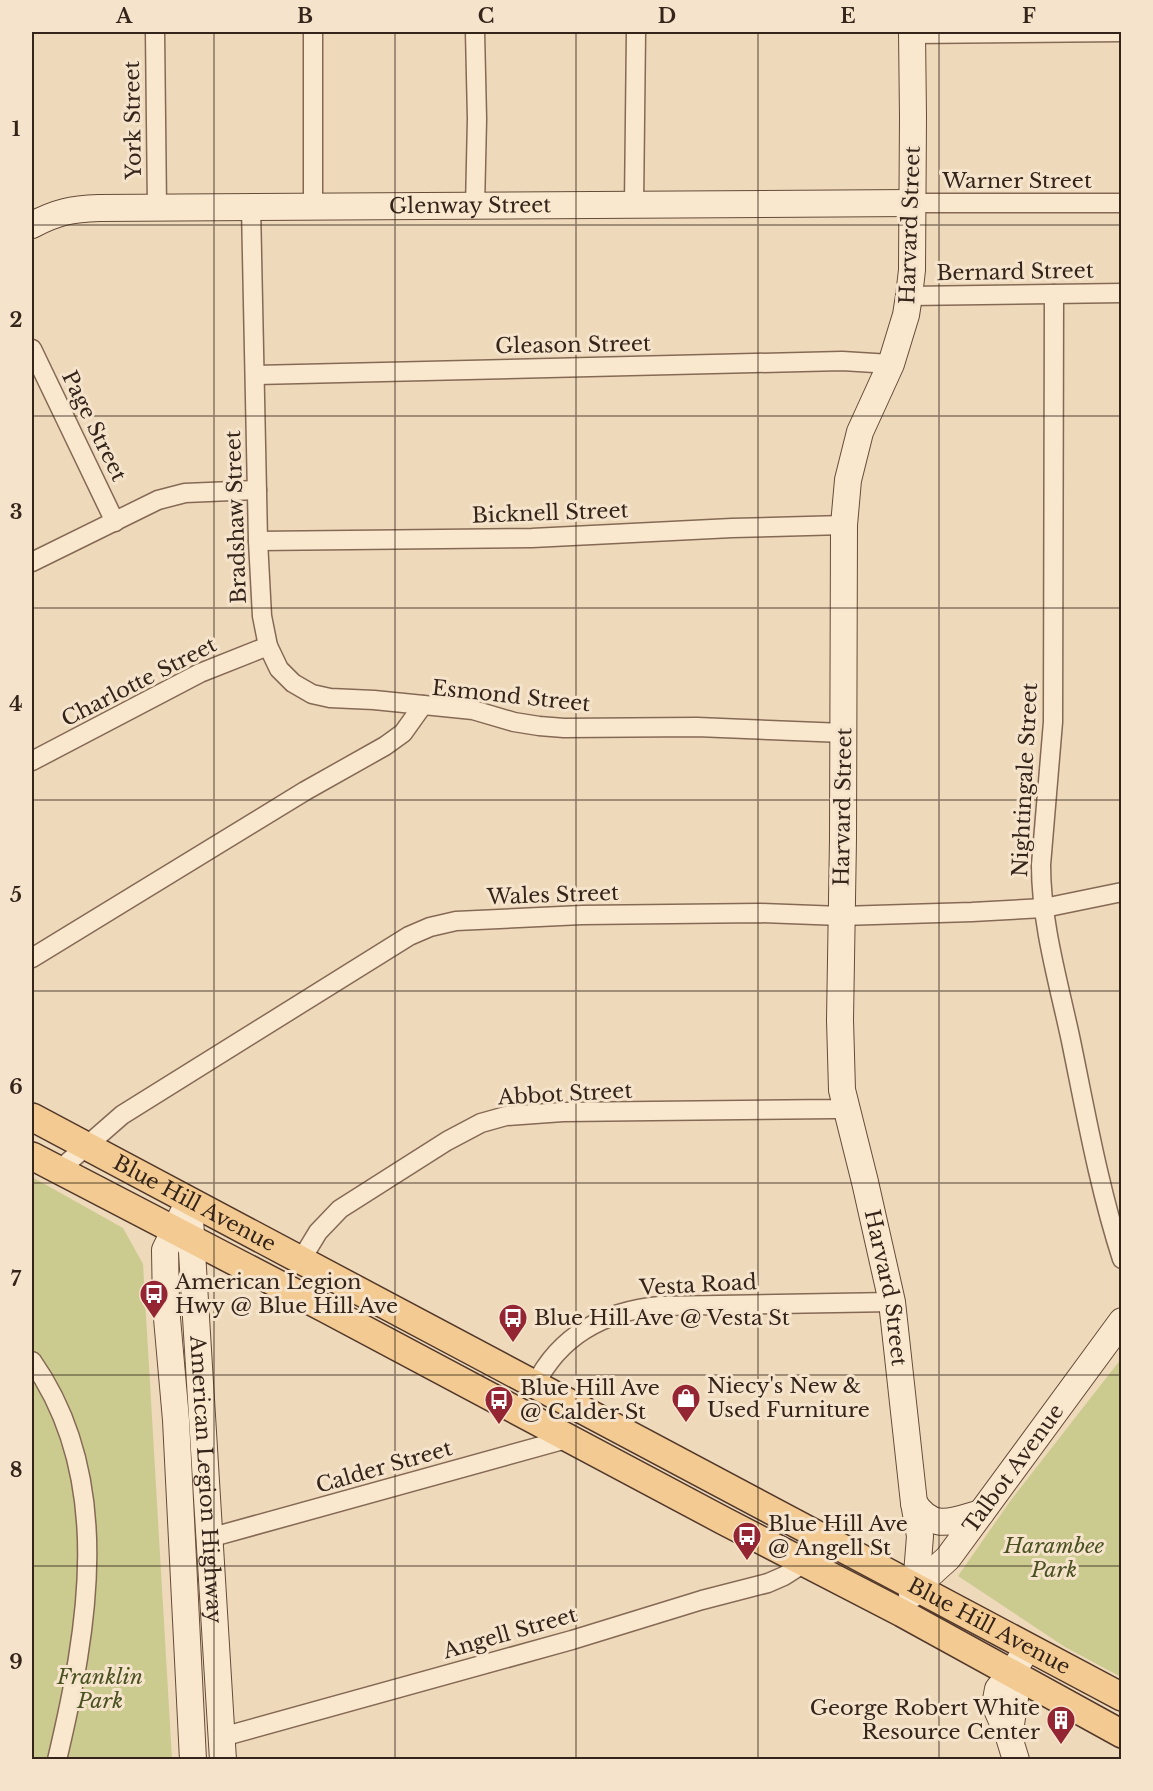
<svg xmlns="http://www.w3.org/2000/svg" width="1153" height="1791" font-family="'Libre Baskerville',serif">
  <rect width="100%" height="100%" fill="#eed9bb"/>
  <g fill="#cbcb90">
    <path d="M32 1177 123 1228 143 1264 172 1759H32Z"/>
    <path d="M1121 1359V1677L1065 1647 958 1576 1011 1500Z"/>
  </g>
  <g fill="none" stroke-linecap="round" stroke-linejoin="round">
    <g stroke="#856955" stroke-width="21">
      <g id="street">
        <path d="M155 32 157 208"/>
        <path d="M313 32V206"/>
        <path d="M912 34 1122 32"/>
        <path d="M912 203H1122"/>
        <path d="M634 205 636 32"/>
        <path d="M251 207 258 541 262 616 268 646 279 669 293 683 312 694 330 698 374 700 473 710 514 722 539 726 564 728 697 727 844 733"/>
        <path d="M475 207 477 119 475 32"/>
        <path d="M1054 294 1053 722 1041 865C1041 924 1059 984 1071 1041 1086 1114 1099 1188 1122 1259"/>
        <path d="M909 296 1122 293"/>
        <path d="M32 349 115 522"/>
        <path d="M256 375 842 361 891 364"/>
        <path d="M258 541 532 538 732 528 844 525"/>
        <path d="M32 562 158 500 185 493 257 490"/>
        <path d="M32 761 200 673 268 646"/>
        <path d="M32 958 305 791 385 746 403 733 423 705"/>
        <path d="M58 1171 122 1115 409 936 430 927 456 921 582 915 760 913 841 916 972 912 1044 908 1122 892"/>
        <path d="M301 1260 318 1232 340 1209 447 1141 481 1123 506 1116 563 1112 834 1109 845 1106"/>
        <path d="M32 1361C115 1479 88 1629 57 1760"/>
        <path d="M535 1385C560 1335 605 1311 660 1306L892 1302"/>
        <path d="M209 1538 570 1438"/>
        <path d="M222 1737 572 1640 702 1600 768 1583 784 1576 806 1562"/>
      </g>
    </g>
    <g stroke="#664b39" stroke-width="28">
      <g id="secondary">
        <path id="s1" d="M912 32 913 117 912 270 909 296 906 315 891 364 860 432 848 480 844 525 843 839 840 1020 842 1090 865 1182 892 1302 914 1503 920 1536 916 1587"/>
        <path id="s2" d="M32 225C57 212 71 209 99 208L912 203"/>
        <path d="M189 1201 165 1250 166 1307 176 1420 193 1760"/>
        <path id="s3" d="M190 1219 223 1760"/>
        <path d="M914 1503C933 1532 953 1521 981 1513"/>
        <path id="s4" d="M912 1594 916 1587 948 1558 1122 1321"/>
        <path d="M1009 1737 1015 1698 1012 1673"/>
        <path d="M1016 1760 1009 1737 995 1705 998 1689 1012 1673 1028 1647"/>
      </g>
    </g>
    <g stroke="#52382a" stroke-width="30">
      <g id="primary">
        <path id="s5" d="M32 1117 1122 1697"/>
        <path d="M32 1156 326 1309 724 1521 902 1613 1122 1734"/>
      </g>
    </g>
    <use href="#street" stroke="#f9e8ce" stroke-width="18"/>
    <use href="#secondary" stroke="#f9e8ce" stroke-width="26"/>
    <use href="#primary" stroke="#f3ca91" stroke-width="27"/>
  </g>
  <path fill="none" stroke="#34241a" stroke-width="1.5" stroke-opacity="0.55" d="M214 32V1760M395 32V1760M576 32V1760M758 32V1760M939 32V1760M32 225H1122M32 416H1122M32 608H1122M32 800H1122M32 991H1122M32 1183H1122M32 1375H1122M32 1566H1122"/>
  <defs>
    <g id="bus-pin" transform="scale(1.5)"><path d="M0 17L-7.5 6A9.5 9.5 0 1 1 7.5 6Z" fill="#942532" stroke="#f5e4cb"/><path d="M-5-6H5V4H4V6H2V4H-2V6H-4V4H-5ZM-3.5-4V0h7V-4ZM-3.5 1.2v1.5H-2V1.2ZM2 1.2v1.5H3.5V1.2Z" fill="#fff"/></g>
    <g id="shop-pin" transform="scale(1.5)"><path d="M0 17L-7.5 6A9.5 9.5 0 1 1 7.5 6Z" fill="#942532" stroke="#f5e4cb"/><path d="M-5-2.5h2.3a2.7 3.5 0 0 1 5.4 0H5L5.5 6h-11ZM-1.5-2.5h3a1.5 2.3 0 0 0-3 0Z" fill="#fff"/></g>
    <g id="building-pin" transform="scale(1.5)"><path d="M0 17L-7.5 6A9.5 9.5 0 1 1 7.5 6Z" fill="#942532" stroke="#f5e4cb"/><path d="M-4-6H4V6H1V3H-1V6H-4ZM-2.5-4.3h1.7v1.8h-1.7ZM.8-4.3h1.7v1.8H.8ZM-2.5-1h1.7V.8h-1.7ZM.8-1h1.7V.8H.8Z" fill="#fff"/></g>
  </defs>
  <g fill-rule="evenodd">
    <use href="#bus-pin" x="154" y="1294"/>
    <use href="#bus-pin" x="513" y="1318"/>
    <use href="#shop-pin" x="686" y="1398"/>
    <use href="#bus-pin" x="499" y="1400"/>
    <use href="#bus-pin" x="747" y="1536"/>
    <use href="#building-pin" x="1061" y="1720"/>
  </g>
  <g text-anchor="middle" stroke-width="6" stroke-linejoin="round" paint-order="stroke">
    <g font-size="21" fill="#34241a" stroke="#f5e4cb">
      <text transform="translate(133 120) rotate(-91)" y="7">York Street</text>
      <text x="1017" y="188">Warner Street</text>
      <text dy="7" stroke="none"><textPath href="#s2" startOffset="441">Glenway Street</textPath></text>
      <text transform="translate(910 225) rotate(-88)" y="7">Harvard Street</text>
      <text transform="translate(1015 272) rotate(-1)" y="7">Bernard Street</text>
      <text transform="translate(573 345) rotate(-1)" y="7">Gleason Street</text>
      <text transform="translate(94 426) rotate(64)" y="7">Page Street</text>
      <text transform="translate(550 513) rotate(-2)" y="7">Bicknell Street</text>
      <text transform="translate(236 517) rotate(-92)" y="7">Bradshaw Street</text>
      <text transform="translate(139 682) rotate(-27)" y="7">Charlotte Street</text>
      <text transform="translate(511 696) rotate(6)" y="7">Esmond Street</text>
      <text transform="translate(1025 780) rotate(-87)" y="7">Nightingale Street</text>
      <text transform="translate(843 807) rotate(-89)" y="7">Harvard Street</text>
      <text transform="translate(553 895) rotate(-2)" y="7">Wales Street</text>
      <text transform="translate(565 1094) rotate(-3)" y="7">Abbot Street</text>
      <text dy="7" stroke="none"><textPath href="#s5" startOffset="184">Blue Hill Avenue</textPath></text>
      <text transform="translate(698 1285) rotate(-3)" y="7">Vesta Road</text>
      <text dy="7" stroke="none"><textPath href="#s1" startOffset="1272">Harvard Street</textPath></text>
      <text transform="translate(384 1467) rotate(-16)" y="7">Calder Street</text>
      <text dy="7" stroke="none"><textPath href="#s4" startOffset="162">Talbot Avenue</textPath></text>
      <text dy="7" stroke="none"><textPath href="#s3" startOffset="261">American Legion Highway</textPath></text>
      <text dy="7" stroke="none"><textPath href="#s5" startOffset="1084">Blue Hill Avenue</textPath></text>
      <text transform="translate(510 1633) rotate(-16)" y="7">Angell Street</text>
    </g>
    <g font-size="21" fill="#34241a" stroke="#f5e4cb" text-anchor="start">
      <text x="175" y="1289">American Legion<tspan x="175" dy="24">Hwy @ Blue Hill Ave</tspan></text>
      <text x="534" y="1325">Blue Hill Ave @ Vesta St</text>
      <text x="707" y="1393">Niecy's New &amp;<tspan x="707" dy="24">Used Furniture</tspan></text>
      <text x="520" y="1395">Blue Hill Ave<tspan x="520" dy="24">@ Calder St</tspan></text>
      <text x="768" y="1531">Blue Hill Ave<tspan x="768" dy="24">@ Angell St</tspan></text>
      <text x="1040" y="1715" text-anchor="end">George Robert White<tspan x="1040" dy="24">Resource Center</tspan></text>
    </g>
    <g font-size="21" font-style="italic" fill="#4a5121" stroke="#f5e4cb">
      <text x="1054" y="1553">Harambee<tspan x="1054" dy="24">Park</tspan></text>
      <text x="100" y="1684">Franklin<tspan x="100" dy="24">Park</tspan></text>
    </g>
  </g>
  <rect width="1153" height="1791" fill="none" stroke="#f5e4cb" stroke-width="66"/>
  <rect x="33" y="33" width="1087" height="1725" fill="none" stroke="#34241a" stroke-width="2"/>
  <g font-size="20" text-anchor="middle" font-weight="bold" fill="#34241a">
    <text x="124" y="23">A</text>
    <text x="305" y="23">B</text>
    <text x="486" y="23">C</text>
    <text x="667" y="23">D</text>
    <text x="848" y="23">E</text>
    <text x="1029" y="23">F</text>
    <text x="16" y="136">1</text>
    <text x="16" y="327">2</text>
    <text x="16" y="519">3</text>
    <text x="16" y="711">4</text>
    <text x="16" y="902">5</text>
    <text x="16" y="1094">6</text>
    <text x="16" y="1286">7</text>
    <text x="16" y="1477">8</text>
    <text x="16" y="1669">9</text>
  </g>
</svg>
